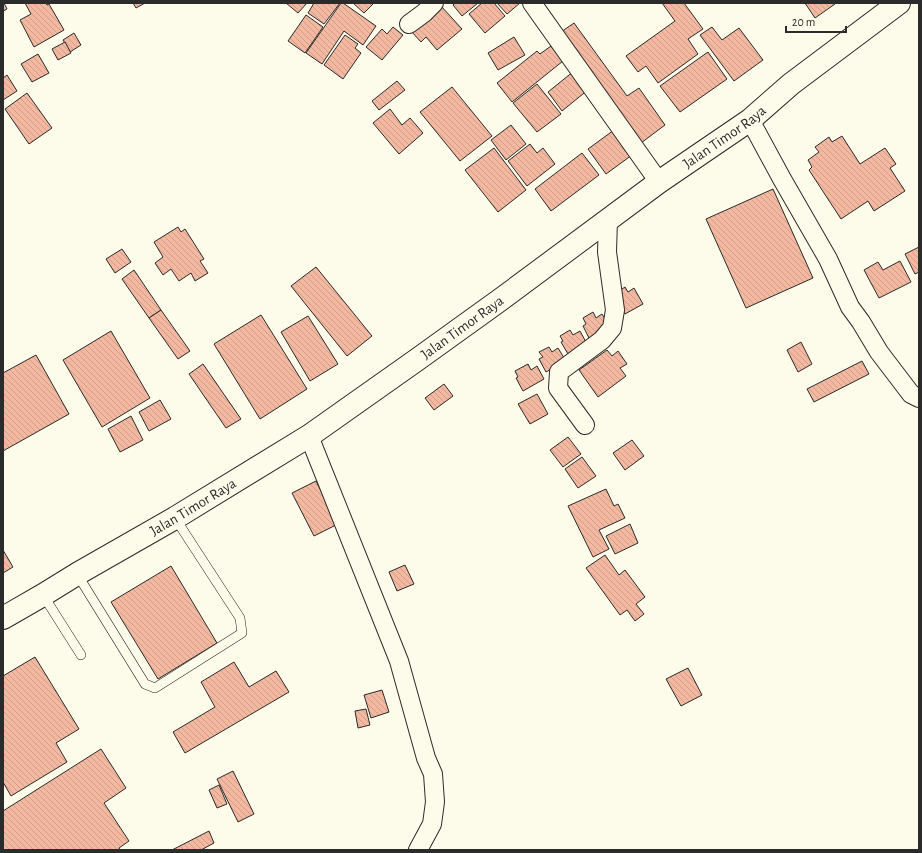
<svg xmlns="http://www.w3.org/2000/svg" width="922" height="853" font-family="'Alegreya Sans',sans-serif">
  <defs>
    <pattern id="building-back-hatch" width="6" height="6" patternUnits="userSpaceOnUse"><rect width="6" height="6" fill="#f2b8a0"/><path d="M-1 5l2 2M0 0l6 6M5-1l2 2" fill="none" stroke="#d09e8a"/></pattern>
  </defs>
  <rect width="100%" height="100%" fill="#fdfbea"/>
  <g fill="url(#building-back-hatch)" stroke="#2b2b2b">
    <path d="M3 3H4L7 9 3 11Z"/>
    <path d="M25 3H46L47 5 49 4 64 30 34 47 20 20 31 14Z"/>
    <path d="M133 3H145L136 8Z"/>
    <path d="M286 3H307L298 13Z"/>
    <path d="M314 3H340L324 24 308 13Z"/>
    <path d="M341 3H343L376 26 363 45 344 31 322 64 306 53Z"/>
    <path d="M353 3H374L364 13Z"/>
    <path d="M455 3H478L462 16 453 5Z"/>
    <path d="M482 3H494L505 16 485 33 469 14Z"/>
    <path d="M497 3H520L507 14Z"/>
    <path d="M662 3H684L703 29 688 39 698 54 658 83 646 66 638 72 626 56 675 21Z"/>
    <path d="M805 3H834L835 4 815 18Z"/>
    <path d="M441 6 462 29 437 50 426 37 421 42 411 31Z"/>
    <path d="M306 15 323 27 305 53 288 41Z"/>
    <path d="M574 23 627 96 639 88 665 125 641 143 561 32Z"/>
    <path d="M393 27 403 35 382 60 366 47 382 29 387 34Z"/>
    <path d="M712 27 722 40 739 28 763 60 734 81 700 35Z"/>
    <path d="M74 33 81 45 70 52 63 40Z"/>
    <path d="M345 35 358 44 355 48 361 53 343 79 324 65Z"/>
    <path d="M514 37 525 55 498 70 488 53Z"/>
    <path d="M65 42 71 53 58 60 52 49Z"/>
    <path d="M551 46 563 61 512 102 497 83 537 51 540 54Z"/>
    <path d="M708 52 727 79 680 112 660 86Z"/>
    <path d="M38 54 49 73 32 82 21 64Z"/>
    <path d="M574 71 589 89 562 111 548 92Z"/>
    <path d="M7 75 17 91 3 100V78Z"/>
    <path d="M397 81 405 90 379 110 372 101Z"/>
    <path d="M537 84 561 114 537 132 513 103Z"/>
    <path d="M452 87 492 136 460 161 420 112Z"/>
    <path d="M27 93 52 128 29 144 5 109Z"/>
    <path d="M390 109 402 125 410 118 423 133 399 154 373 123Z"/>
    <path d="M511 125 526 144 506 160 491 140Z"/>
    <path d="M614 130 632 155 606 174 588 149Z"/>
    <path d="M842 136 860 164 885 148 896 164 890 168 905 191 874 211 868 201 841 219 809 170 812 167 808 160 819 152 815 147 829 137 832 142Z"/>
    <path d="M530 144 537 153 543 148 555 164 527 186 508 161Z"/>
    <path d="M494 148 526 190 498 212 465 170Z"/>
    <path d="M582 153 599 175 551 211 535 189Z"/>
    <path d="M773 189 813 278 746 308 706 219Z"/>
    <path d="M178 227 181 232 185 229 204 259 200 261 208 273 195 281 191 273 179 281 171 269 163 275 155 263 163 257 154 242Z"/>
    <path d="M919 247V272L915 274 905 254Z"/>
    <path d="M122 249 131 262 115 273 106 259Z"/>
    <path d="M900 261 911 282 879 298 864 270 878 262 883 270Z"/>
    <path d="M316 267 372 336 347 356 291 286Z"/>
    <path d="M134 270 161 310 149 318 122 279Z"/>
    <path d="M625 287 628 292 634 288 643 304 625 314 617 301 616 293Z"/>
    <path d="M161 310 190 351 178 359 149 318Z"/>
    <path d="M593 312 596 318 602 314 609 326 589 338 583 326 586 324 583 318Z"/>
    <path d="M261 315 307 389 260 419 214 344Z"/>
    <path d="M308 316 338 364 310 381 281 332Z"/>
    <path d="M570 330 573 335 580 331 587 344 568 354 561 342 563 341 560 336Z"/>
    <path d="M111 331 150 398 102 427 63 360Z"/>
    <path d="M801 342 812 364 798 372 787 350Z"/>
    <path d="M549 347 552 352 558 348 566 361 546 372 539 359 543 357 539 352Z"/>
    <path d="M607 350 612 356 618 351 627 364 620 368 626 376 598 397 579 370Z"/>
    <path d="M36 355 69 414 3 451V373Z"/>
    <path d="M862 361 869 374 814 402 807 389Z"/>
    <path d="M203 364 241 419 226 428 189 374Z"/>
    <path d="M528 364 531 370 537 366 544 379 523 391 516 378 518 377 515 371Z"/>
    <path d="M444 384 453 396 434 410 425 398Z"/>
    <path d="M537 394 548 414 530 424 518 404Z"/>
    <path d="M160 400 171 419 149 431 139 412Z"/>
    <path d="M131 416 143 440 120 452 108 429Z"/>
    <path d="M568 437 581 454 563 467 550 450Z"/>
    <path d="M632 440 644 456 625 470 613 453Z"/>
    <path d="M582 457 596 476 578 488 565 469Z"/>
    <path d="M316 481 338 524 314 536 292 493Z"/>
    <path d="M606 489 614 506 618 504 625 518 599 530 609 549 593 557 568 506Z"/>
    <path d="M630 524 638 543 615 554 606 536Z"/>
    <path d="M3 550 13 567 3 573Z"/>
    <path d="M605 555 619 575 625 570 645 597 636 604 644 614 635 621 627 610 620 615 586 568Z"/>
    <path d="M405 565 414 584 397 591 389 572Z"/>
    <path d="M171 566 217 643 158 679 111 602Z"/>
    <path d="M35 657 79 729 56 743 67 762 11 796 3 782V676Z"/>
    <path d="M234 662 249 687 276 671 289 692 185 753 173 732 215 707 201 682Z"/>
    <path d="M688 668 702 695 681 706 666 679Z"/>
    <path d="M382 690 389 712 371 718 364 695Z"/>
    <path d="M366 709 370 725 358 728 355 711Z"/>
    <path d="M101 749 126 788 104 803 129 841 119 848 120 850H3V811Z"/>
    <path d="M233 771 254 814 238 822 217 779Z"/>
    <path d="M219 785 227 804 217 808 209 790Z"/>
    <path d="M209 831 214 843 201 850H172Z"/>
  </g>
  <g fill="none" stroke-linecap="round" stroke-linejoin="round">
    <g stroke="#2b2b2b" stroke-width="10">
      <g id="lane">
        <path d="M77 574 145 684 155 688 242 633 240 618 175 518"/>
        <path d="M43 595 81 655"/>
      </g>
    </g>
    <g stroke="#2b2b2b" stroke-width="20">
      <g id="street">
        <path d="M532 3 659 182"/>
        <path d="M409 24 424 13 434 3"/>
        <path d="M750 120 782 179 828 259 850 307 861 322 879 352 911 394 919 398"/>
        <path d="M585 425 558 388 559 372 602 340 612 328 615 310 607 252 608 220"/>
        <path d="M309 436 399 661 426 758 433 774 435 802 432 824 418 850"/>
      </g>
    </g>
    <g stroke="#2b2b2b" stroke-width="24">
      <g id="highway">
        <path id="s1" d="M3 618 43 595 77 574 175 518 309 436 418 359 500 300 659 182 750 120 791 84 899 3"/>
      </g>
    </g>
    <use href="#lane" stroke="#fdfbea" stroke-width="9"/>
    <use href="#street" stroke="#fdfbea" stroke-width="18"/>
    <use href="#highway" stroke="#fdfbea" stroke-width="22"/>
  </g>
  <g text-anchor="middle" stroke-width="3" stroke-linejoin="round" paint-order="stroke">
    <g font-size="15" fill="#2b2b2b" stroke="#fdfbea">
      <text dy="5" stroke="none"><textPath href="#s1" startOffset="868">Jalan Timor Raya</textPath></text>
      <text dy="5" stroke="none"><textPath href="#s1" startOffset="544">Jalan Timor Raya</textPath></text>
      <text dy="5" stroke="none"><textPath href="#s1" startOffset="220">Jalan Timor Raya</textPath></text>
    </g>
  </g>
  <rect width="922" height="853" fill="none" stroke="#2b2b2b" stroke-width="8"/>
  <path d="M786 26v6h60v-6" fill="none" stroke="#2b2b2b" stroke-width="2"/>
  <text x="792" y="26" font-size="12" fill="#2b2b2b" stroke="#fdfbea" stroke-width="3" paint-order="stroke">20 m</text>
</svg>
